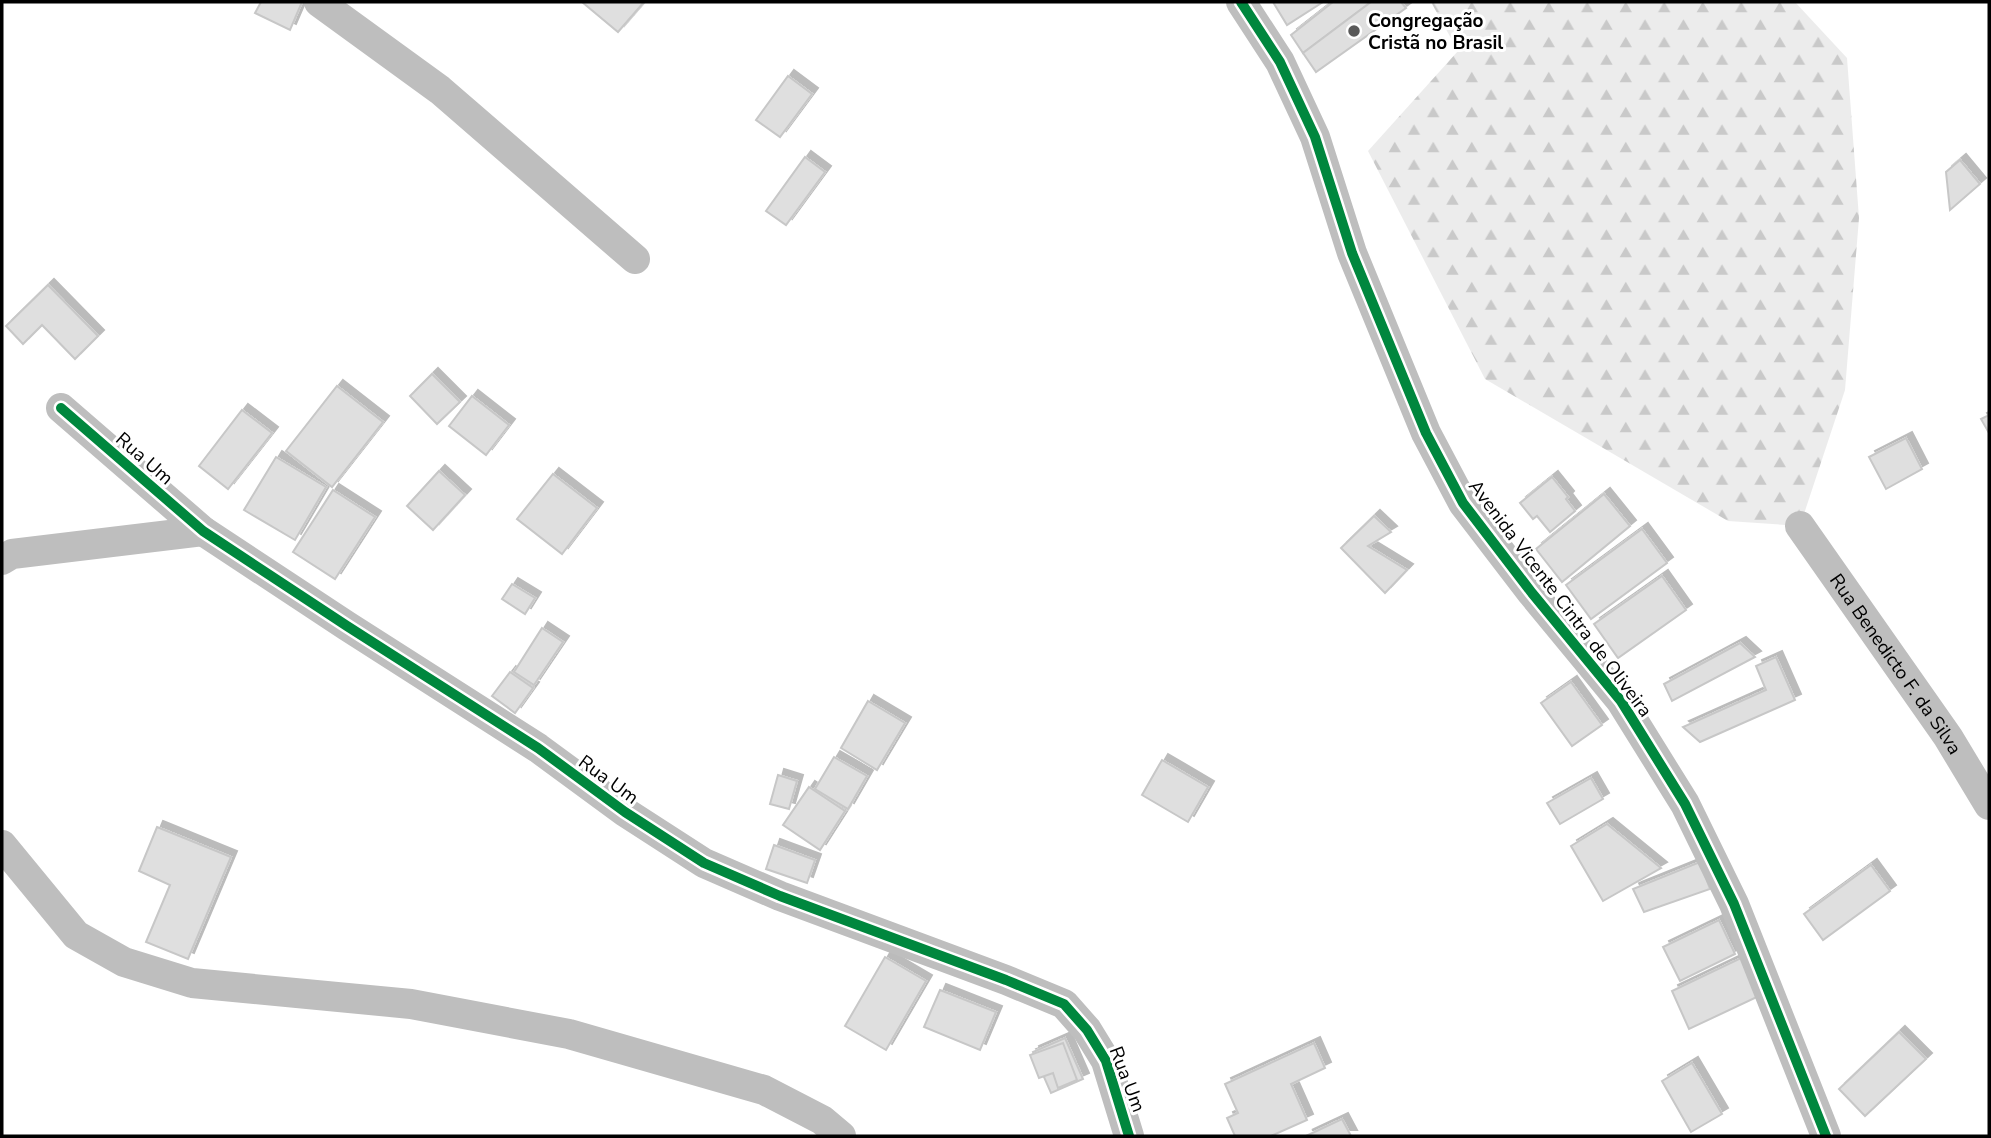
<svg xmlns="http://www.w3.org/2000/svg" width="1991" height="1138" font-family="'Nunito Sans',sans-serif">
  <defs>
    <pattern id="forest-firs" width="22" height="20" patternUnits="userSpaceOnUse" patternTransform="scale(1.75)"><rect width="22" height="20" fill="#ececec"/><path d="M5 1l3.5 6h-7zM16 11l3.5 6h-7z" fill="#c9c9c9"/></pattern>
    <filter id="shadow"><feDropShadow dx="6" dy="-6" stdDeviation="0" flood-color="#0004"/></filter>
  </defs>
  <rect width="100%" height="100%" fill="#fff"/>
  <path fill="url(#forest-firs)" d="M1431 2H1795L1847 58 1859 218 1845 390 1800 526 1728 521 1485 379 1368 151 1458 51Z"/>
  <g fill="#dfdfdf" stroke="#c7c7c7" stroke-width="2" filter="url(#shadow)">
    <path d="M261 2H302L290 30 255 13Z"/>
    <path d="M582 2H644L618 32Z"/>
    <path d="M1273 2H1323L1287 25Z"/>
    <path d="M1333 2H1371L1303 53 1291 35Z"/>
    <path d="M1371 2H1401L1406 8 1316 72 1303 53Z"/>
    <path d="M788 76 812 94 780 137 756 120Z"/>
    <path d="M805 157 825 172 786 225 766 211Z"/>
    <path d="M1960 160 1980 184 1950 210 1946 172Z"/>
    <path d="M48 285 98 336 75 359 42 325 23 344 6 326Z"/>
    <path d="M432 374 460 402 437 424 410 396Z"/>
    <path d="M337 386 383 422 332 487 286 451Z"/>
    <path d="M472 396 509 425 486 455 449 426Z"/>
    <path d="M242 410 272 433 228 489 199 466Z"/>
    <path d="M1989 415V433L1981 419Z"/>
    <path d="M1906 438 1922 469 1886 489 1869 457Z"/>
    <path d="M276 457 326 487 295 540 244 510Z"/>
    <path d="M439 471 465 495 433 530 407 506Z"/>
    <path d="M553 474 597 508 562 554 517 519Z"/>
    <path d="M1552 477 1568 497 1566 499 1575 511 1550 532 1537 516 1533 519 1520 503Z"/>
    <path d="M333 490 375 517 335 579 293 552Z"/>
    <path d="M1604 494 1630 526 1562 582 1536 549Z"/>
    <path d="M1374 516 1391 532 1368 546 1407 570 1385 593 1341 548Z"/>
    <path d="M1642 529 1667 563 1591 619 1566 585Z"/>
    <path d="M1662 576 1686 610 1618 658 1594 624Z"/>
    <path d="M512 584 535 598 525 614 502 599Z"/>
    <path d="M542 628 563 642 534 685 514 672Z"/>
    <path d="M1740 643 1755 657 1672 701 1664 684Z"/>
    <path d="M1776 657 1795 700 1700 742 1683 727 1766 690 1756 666Z"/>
    <path d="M510 672 533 688 515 713 492 696Z"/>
    <path d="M1571 682 1602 725 1572 746 1541 703Z"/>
    <path d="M868 701 905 723 877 770 841 748Z"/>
    <path d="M834 757 867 776 848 809 815 789Z"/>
    <path d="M1162 760 1208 787 1188 822 1142 795Z"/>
    <path d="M778 775 797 781 789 809 770 804Z"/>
    <path d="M1591 778 1603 799 1560 824 1547 803Z"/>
    <path d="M809 787 845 811 820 850 783 825Z"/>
    <path d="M1607 824 1661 868 1603 901 1571 846Z"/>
    <path d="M157 827 231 857 188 959 146 942 170 885 139 871Z"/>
    <path d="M774 845 815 860 807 883 766 869Z"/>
    <path d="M1700 862 1710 889 1644 912 1633 889Z"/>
    <path d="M1871 865 1890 891 1823 940 1804 914Z"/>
    <path d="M1719 920 1735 954 1680 981 1663 947Z"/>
    <path d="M885 957 926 981 886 1050 845 1026Z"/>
    <path d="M1741 958 1759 996 1689 1029 1672 991Z"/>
    <path d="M940 990 996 1012 980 1050 924 1027Z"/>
    <path d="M1899 1032 1926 1059 1865 1116 1839 1089Z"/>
    <path d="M1065 1038 1083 1079 1051 1093 1033 1052Z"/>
    <path d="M1063 1043 1077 1080 1058 1088 1053 1073 1039 1078 1030 1055Z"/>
    <path d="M1314 1043 1325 1068 1291 1084 1307 1120 1271 1136H1235L1227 1118 1238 1113 1225 1084Z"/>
    <path d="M1692 1063 1722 1114 1691 1132 1662 1081Z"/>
    <path d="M1342 1119 1351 1136H1306Z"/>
  </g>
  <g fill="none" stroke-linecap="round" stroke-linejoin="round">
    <g stroke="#bebebe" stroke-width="30">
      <path d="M319 2 440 90 635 259"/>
      <path d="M1241 2 1280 62 1315 137 1352 253 1426 433 1463 503 1532 593 1621 701 1685 804 1734 904 1826 1136"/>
      <path d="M61 408 203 531 347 626 538 748 625 812 704 863 780 896 1006 980 1064 1004 1087 1030 1106 1061 1129 1136"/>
      <path id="s1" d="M1800 526 1948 737 1989 805"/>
      <path d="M2 560 12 554 203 531"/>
      <path d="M2 845 76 935 124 962 192 983 411 1004 569 1034 764 1090 822 1120 841 1136"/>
    </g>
    <g stroke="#fff" stroke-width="15">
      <g id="cycleway">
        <path d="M1241 2 1280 62 1315 137 1352 253 1426 433 1463 503 1532 593 1621 701 1685 804 1734 904 1826 1136"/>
        <path d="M61 408 203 531 347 626 538 748 625 812 704 863 780 896 1006 980 1064 1004 1087 1030 1106 1061 1129 1136"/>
      </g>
    </g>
    <use href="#cycleway" stroke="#00873e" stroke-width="10"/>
  </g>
  <circle fill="#595959" stroke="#fff" stroke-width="2.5" cx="1354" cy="31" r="7"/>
  <g text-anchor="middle" stroke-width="6" stroke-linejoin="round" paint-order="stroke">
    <g font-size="19" font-weight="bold" fill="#000" stroke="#fff" text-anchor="start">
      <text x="1368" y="27">Congregação<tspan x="1368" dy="22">Cristã no Brasil</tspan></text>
    </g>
    <g font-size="19" fill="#000" stroke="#fff">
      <text transform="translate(145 458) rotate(41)" y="7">Rua Um</text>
      <text transform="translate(1561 598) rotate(53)" y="7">Avenida Vicente Cintra de Oliveira</text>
      <text dy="7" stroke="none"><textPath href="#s1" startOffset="168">Rua Benedicto F. da Silva</textPath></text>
      <text transform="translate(609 779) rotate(36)" y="7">Rua Um</text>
      <text transform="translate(1128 1079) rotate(69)" y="7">Rua Um</text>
    </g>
  </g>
  <rect width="1991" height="1138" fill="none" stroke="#000000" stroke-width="7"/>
</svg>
